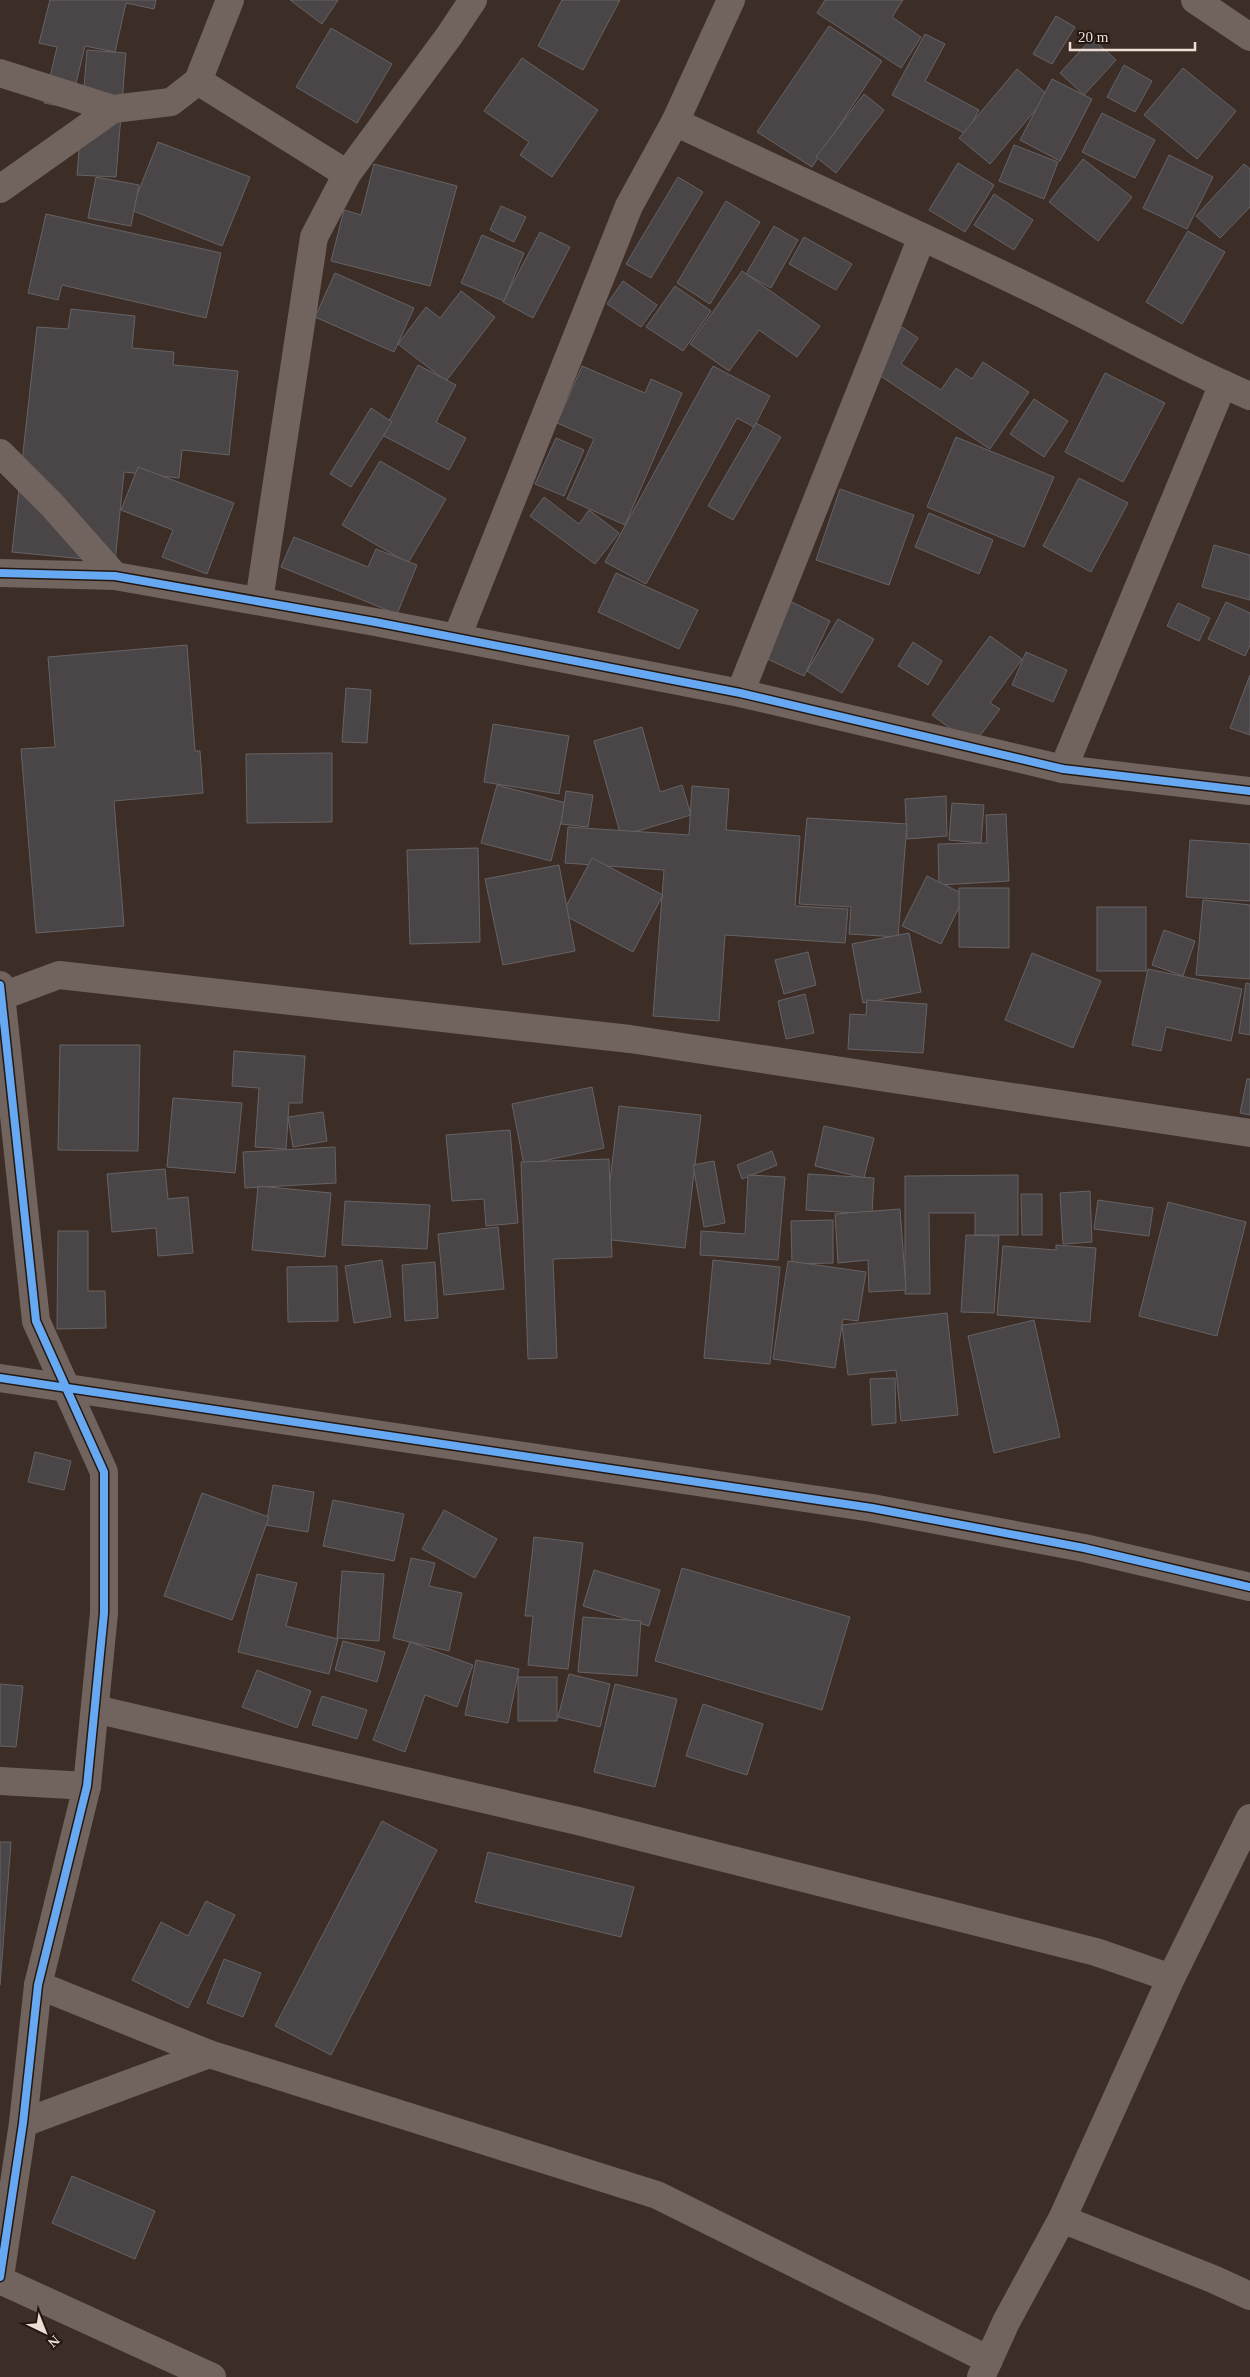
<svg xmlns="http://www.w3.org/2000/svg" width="1250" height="2377" font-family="Georgia,serif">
  <rect width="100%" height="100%" fill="#3c2e27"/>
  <g fill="#4a4546" stroke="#666365">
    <path d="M50 0H156L154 9 126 3 115 52 85 46 70 108 44 103 57 47 39 43Z"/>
    <path d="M290 0H338L322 24Z"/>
    <path d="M562 0H620L583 70 538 46Z"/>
    <path d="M825 0H903L892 17 921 37 901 68 817 13Z"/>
    <path d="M1056 16 1075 27 1052 64 1033 54Z"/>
    <path d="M829 26 882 61 812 167 757 132Z"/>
    <path d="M331 28 392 64 357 123 296 87Z"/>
    <path d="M925 34 945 44 925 81 979 110 966 134 892 95Z"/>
    <path d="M1092 38 1116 60 1084 95 1060 73Z"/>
    <path d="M87 50 126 53 116 177 77 175Z"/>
    <path d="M522 58 598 110 552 177 520 155 529 142 484 111Z"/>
    <path d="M1124 65 1152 81 1135 112 1107 97Z"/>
    <path d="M1183 68 1236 111 1197 159 1144 115Z"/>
    <path d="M1017 69 1048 95 990 164 959 138Z"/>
    <path d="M1052 79 1092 99 1060 161 1020 140Z"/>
    <path d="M864 94 884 110 836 173 816 157Z"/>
    <path d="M1102 113 1155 140 1135 178 1082 152Z"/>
    <path d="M158 142 250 177 222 246 131 210Z"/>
    <path d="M1014 145 1058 162 1044 199 999 181Z"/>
    <path d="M1169 155 1213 177 1187 229 1143 208Z"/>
    <path d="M1083 159 1132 197 1098 241 1049 202Z"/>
    <path d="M958 163 994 185 965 232 929 210Z"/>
    <path d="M374 164 457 186 430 286 331 261 344 210 361 215Z"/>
    <path d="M1244 164 1250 169V207L1220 238 1196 216Z"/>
    <path d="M96 177 139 185 131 226 88 218Z"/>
    <path d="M678 177 703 192 651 278 626 264Z"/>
    <path d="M994 194 1033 220 1014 250 974 225Z"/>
    <path d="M726 201 760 222 710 304 677 283Z"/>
    <path d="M501 206 526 217 514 242 490 230Z"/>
    <path d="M46 214 221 253 206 318 62 285 58 300 28 293Z"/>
    <path d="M774 226 798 240 771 288 746 274Z"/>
    <path d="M1188 231 1225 252 1182 324 1146 302Z"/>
    <path d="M540 232 570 247 533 318 503 302Z"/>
    <path d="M482 235 524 253 504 301 461 283Z"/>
    <path d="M804 237 852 264 836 290 789 264Z"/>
    <path d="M742 271 820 326 797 357 759 330 729 371 690 344Z"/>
    <path d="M335 273 414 308 394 352 315 317Z"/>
    <path d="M623 281 657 305 641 327 607 304Z"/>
    <path d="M675 286 711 311 683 351 646 327Z"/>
    <path d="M461 291 495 317 446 381 398 344 426 307 440 318Z"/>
    <path d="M71 309 135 316 132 348 174 352 173 365 238 371 229 455 182 450 179 478 124 472 115 562 12 552 37 327 68 329Z"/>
    <path d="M902 327 918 338 901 364 941 390 956 368 972 379 983 362 1029 392 990 449 873 371Z"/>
    <path d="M418 365 456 385 436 422 466 438 449 470 382 435Z"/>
    <path d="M582 366 645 393 651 379 682 393 625 525 567 499 594 439 557 423Z"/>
    <path d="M713 366 770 396 754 427 737 418 646 584 605 562Z"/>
    <path d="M1105 373 1165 403 1123 482 1065 452Z"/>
    <path d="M1034 399 1068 421 1044 457 1010 434Z"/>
    <path d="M371 408 392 422 351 487 330 474Z"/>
    <path d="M756 423 781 437 733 520 708 506Z"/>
    <path d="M956 437 1054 477 1024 547 927 507Z"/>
    <path d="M556 438 584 450 564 496 535 484Z"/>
    <path d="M380 461 446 499 408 563 342 525Z"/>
    <path d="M138 467 234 503 207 574 162 557 173 530 121 510Z"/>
    <path d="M1079 478 1128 503 1091 572 1043 546Z"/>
    <path d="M840 489 914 515 889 585 816 560Z"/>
    <path d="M544 497 579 524 589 510 619 533 595 564 530 516Z"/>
    <path d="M929 513 993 540 979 574 915 547Z"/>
    <path d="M294 537 368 567 376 549 417 565 397 614 281 567Z"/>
    <path d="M1214 545 1250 555V600L1202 587Z"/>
    <path d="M616 573 698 610 679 649 598 612Z"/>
    <path d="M790 601 830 621 804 676 763 657Z"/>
    <path d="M1226 602 1250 613V645L1245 656 1208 639Z"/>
    <path d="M1178 603 1210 618 1199 641 1167 626Z"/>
    <path d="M838 619 874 639 842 693 807 671Z"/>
    <path d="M990 636 1022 659 990 703 1000 709 973 745 932 715Z"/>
    <path d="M913 642 942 661 928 685 898 666Z"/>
    <path d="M187 645 195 751H200L203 793 114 801 124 926 36 933 21 749 55 747 48 657Z"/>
    <path d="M1026 652 1067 670 1053 702 1012 685Z"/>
    <path d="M1250 675V735L1230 728Z"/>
    <path d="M346 688 371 690 367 743 342 742Z"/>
    <path d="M493 724 569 736 559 794 484 782Z"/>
    <path d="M642 727 660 792 682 785 691 815 621 836 594 741Z"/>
    <path d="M332 753V822L247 823 246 754Z"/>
    <path d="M497 785 566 803 551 861 481 843Z"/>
    <path d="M692 786 729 789 726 830 800 836 795 906 848 909 845 943 725 935 719 1021 653 1016 664 870 565 863 568 827 689 835Z"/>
    <path d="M566 791 593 795 588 827 561 824Z"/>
    <path d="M946 796 947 836 907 839 905 799Z"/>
    <path d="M952 803 984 805 981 843 949 840Z"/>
    <path d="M1006 814 1009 881 939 885 938 844 987 843 986 815Z"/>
    <path d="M807 818 907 824 898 937 849 934 851 907 799 904Z"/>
    <path d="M1190 840 1250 844V901L1186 897Z"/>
    <path d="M478 848 480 942 410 944 407 850Z"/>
    <path d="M592 858 663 895 633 952 562 914Z"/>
    <path d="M559 865 575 951 503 965 485 879Z"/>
    <path d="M927 876 965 895 941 944 902 926Z"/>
    <path d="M959 888H1009V948L959 947Z"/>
    <path d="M1203 900 1250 905V979L1196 975Z"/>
    <rect x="1097" y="907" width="49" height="64"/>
    <path d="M1164 930 1195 941 1183 976 1152 965Z"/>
    <path d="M909 933 921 992 863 1003 852 944Z"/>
    <path d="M808 952 816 985 784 994 775 960Z"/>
    <path d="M1032 953 1101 981 1073 1048 1005 1020Z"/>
    <path d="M1148 969 1242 989 1231 1041 1166 1027 1161 1051 1132 1045Z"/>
    <path d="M1246 983 1250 984V1035L1239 1033Z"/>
    <path d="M805 994 814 1033 786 1039 778 1001Z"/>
    <path d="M867 1000 927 1004 923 1053 848 1049 850 1014 866 1015Z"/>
    <path d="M60 1045H140L138 1151 58 1150Z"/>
    <path d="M234 1051 305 1056 302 1103H289L286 1149 255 1147 259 1088 232 1086Z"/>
    <path d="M1247 1079H1250V1115L1240 1113Z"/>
    <path d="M592 1087 604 1148 524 1165 512 1104Z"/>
    <path d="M173 1098 242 1103 235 1173 167 1167Z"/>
    <path d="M619 1106 701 1115 685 1248 603 1239Z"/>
    <path d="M323 1112 327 1141 293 1147 288 1117Z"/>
    <path d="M824 1126 874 1138 864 1178 815 1166Z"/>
    <path d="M510 1130 518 1223 486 1226 484 1199 452 1201 446 1135Z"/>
    <path d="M335 1147 336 1183 245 1188 243 1152Z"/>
    <path d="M772 1151 777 1165 742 1179 737 1165Z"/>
    <path d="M609 1159 612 1257 553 1259 557 1358 528 1359 521 1162Z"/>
    <path d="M714 1161 725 1223 704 1227 693 1165Z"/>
    <path d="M165 1169 168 1199 188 1197 193 1253 158 1256 156 1228 112 1232 107 1174Z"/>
    <path d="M808 1174 874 1178 872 1214 806 1210Z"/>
    <path d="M748 1175 785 1177 778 1260 700 1255 701 1231 745 1234Z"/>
    <path d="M1018 1175V1235H975V1213H929L930 1294H905V1176Z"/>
    <path d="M258 1186 331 1193 325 1257 252 1250Z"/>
    <path d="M1090 1191 1092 1242 1063 1244 1060 1193Z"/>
    <path d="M1021 1194H1042V1235H1022Z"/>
    <path d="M1098 1200 1153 1208 1149 1236 1094 1229Z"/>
    <path d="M345 1201 430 1205 427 1249 342 1245Z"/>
    <path d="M1168 1202 1246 1222 1217 1336 1139 1316Z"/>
    <path d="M900 1209 906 1290 869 1292 868 1260 838 1263 835 1214Z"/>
    <path d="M833 1220V1263L792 1264 791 1221Z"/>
    <path d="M498 1227 504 1289 444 1295 438 1234Z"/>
    <path d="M58 1231H88V1291H105L106 1328 57 1329Z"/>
    <path d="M966 1235 999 1236 994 1313 961 1312Z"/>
    <path d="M1056 1245 1096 1248 1090 1322 997 1315 1003 1246 1056 1250Z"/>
    <path d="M382 1260 391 1317 354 1323 345 1266Z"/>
    <path d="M713 1260 780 1267 770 1364 704 1358Z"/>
    <path d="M788 1261 866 1272 858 1321 843 1319 835 1368 773 1359Z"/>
    <path d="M435 1262 438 1318 405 1321 402 1265Z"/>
    <path d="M337 1266 338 1321 288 1322 287 1267Z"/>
    <path d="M947 1313 958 1415 901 1421 896 1370 848 1375 842 1325Z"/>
    <path d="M1034 1320 1060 1437 994 1453 968 1336Z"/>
    <path d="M895 1378 896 1423 872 1425 870 1379Z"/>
    <path d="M35 1452 71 1461 64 1490 28 1482Z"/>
    <path d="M273 1485 314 1492 308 1532 266 1525Z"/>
    <path d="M202 1493 269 1517 232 1620 164 1596Z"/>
    <path d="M333 1500 404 1514 394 1561 323 1546Z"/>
    <path d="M444 1510 497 1539 475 1578 422 1549Z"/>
    <path d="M534 1537 583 1543 568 1669 528 1665 533 1616H525Z"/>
    <path d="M411 1558 435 1563 429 1586 462 1593 449 1651 393 1638Z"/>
    <path d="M682 1568 850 1617 822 1710 655 1661Z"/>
    <path d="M594 1570 660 1590 649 1626 583 1606Z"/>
    <path d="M342 1571 384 1574 379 1641 337 1638Z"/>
    <path d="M257 1574 297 1583 286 1626 338 1639 329 1674 238 1652Z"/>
    <path d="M583 1617 641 1621 637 1676 578 1672Z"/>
    <path d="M343 1641 385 1652 377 1682 335 1670Z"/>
    <path d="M410 1642 473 1665 457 1707 425 1695 405 1752 373 1740Z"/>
    <path d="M476 1660 519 1669 508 1723 465 1715Z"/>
    <path d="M257 1670 311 1691 297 1728 242 1707Z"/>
    <path d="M569 1674 610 1684 600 1727 558 1717Z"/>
    <rect x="518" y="1677" width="39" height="44"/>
    <path d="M0 1684 23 1686 16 1747 0 1746Z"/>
    <path d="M615 1684 677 1699 655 1787 594 1772Z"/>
    <path d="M322 1696 367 1710 357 1739 312 1725Z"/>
    <path d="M703 1704 763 1724 747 1775 686 1756Z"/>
    <path d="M382 1821 437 1850 331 2055 275 2026Z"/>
    <path d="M0 1842H11L0 1985Z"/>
    <path d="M488 1852 634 1887 621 1937 475 1902Z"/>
    <path d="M206 1901 235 1915 188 2008 132 1980 161 1922 188 1936Z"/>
    <path d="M224 1959 261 1973 243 2017 207 2003Z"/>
    <path d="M72 2176 155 2211 135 2259 52 2223Z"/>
  </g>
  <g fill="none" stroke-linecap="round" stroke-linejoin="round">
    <g stroke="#71635d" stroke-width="28">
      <path d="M1195 0 1250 37"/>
      <path d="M0 73 113 109 171 102 198 81 230 0"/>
      <path d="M198 81 347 174"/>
      <path d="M675 122C794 178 914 232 1032 289 1105 324 1175 364 1250 396"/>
      <path d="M0 189 113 109"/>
      <path d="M0 453 52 505 115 576"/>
      <path d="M0 573 115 576 375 622 740 693 1063 769 1250 791"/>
      <path d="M259 601 314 237 347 174 449 36 473 0"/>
      <path d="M457 637 629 206 675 122 731 0"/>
      <path d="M740 693 922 237"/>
      <path d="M1063 769 1223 384"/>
      <path d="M0 985 36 1321 104 1472V1613L87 1786 38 1985 23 2123 0 2277"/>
      <path d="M0 997 59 975 630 1039 1250 1133"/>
      <path d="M0 1378 872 1508 1084 1548 1250 1587"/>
      <path d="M95 1709 578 1821 1096 1952 1171 1978"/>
      <path d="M0 1781 87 1786"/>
      <path d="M38 1985 209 2054 657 2195 989 2360"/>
      <path d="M23 2123 209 2054"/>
      <path d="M1062 2219 1213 2279 1250 2296"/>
      <path d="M0 2280 212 2377"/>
      <path d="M981 2377 1006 2322 1062 2219 1171 1978 1250 1818"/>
    </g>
    <g stroke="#231711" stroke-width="11">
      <g id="cycleway">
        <path d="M0 573 115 576 375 622 740 693 1063 769 1250 791"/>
        <path d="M0 985 36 1321 104 1472V1613L87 1786 38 1985 23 2123 0 2277"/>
        <path d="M0 1378 872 1508 1084 1548 1250 1587"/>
      </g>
    </g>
    <use href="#cycleway" stroke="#66a8f1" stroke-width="8"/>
  </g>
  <g transform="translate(45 2332) rotate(137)" stroke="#231711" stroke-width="4" paint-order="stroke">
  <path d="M0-4L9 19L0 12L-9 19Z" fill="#efddd5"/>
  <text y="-8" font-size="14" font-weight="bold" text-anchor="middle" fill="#efddd5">N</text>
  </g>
  <path d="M1070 42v8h125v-8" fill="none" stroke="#efddd5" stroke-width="2.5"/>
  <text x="1078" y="42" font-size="15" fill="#efddd5" stroke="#231711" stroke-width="4" paint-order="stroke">20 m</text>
</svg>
